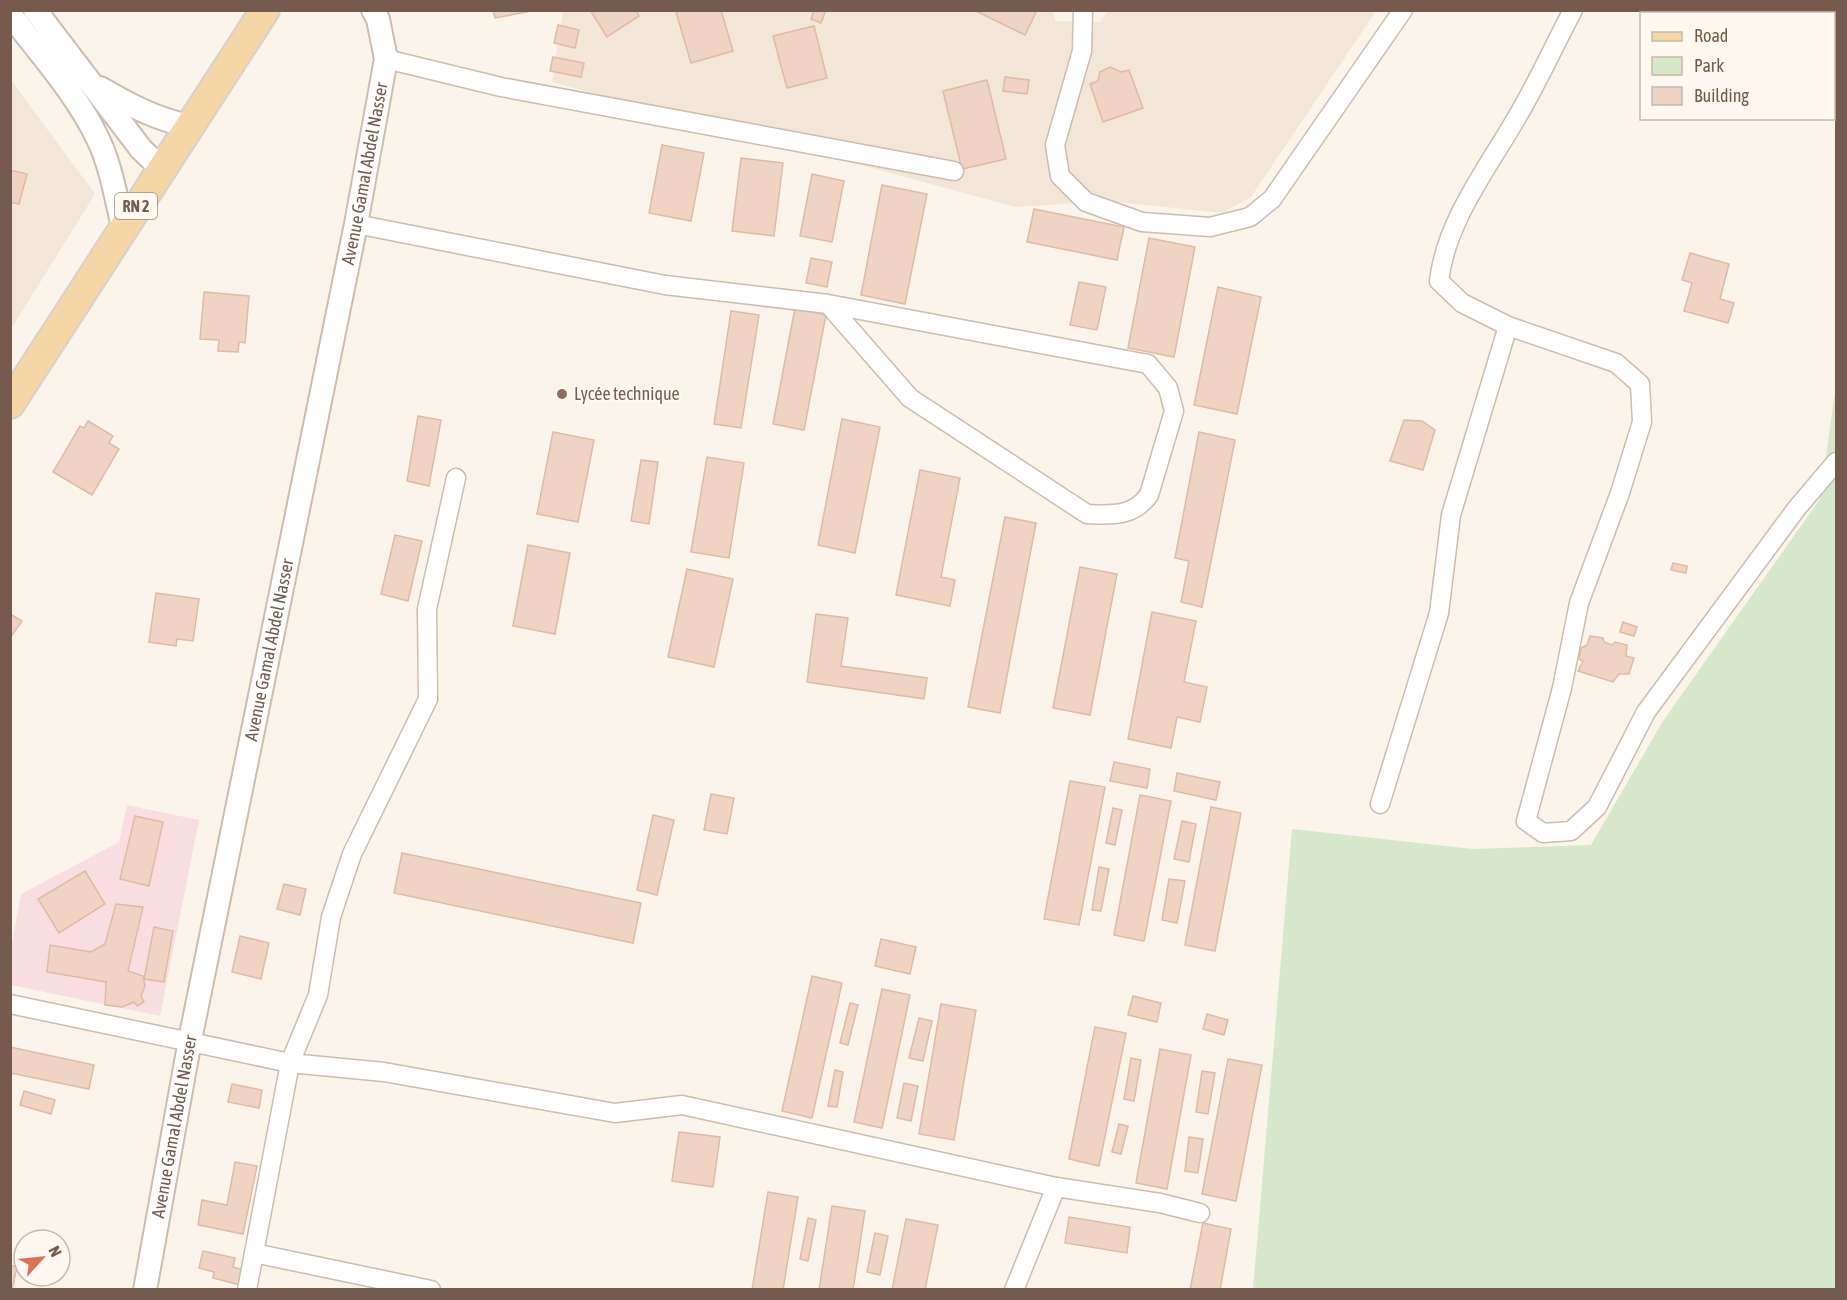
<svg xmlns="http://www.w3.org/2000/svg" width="1847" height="1300" font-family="'Asap Condensed',sans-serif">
  <rect width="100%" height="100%" fill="#fbf4ea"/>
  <g fill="#f2e6d8">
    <path d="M1052 10 1056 21 1100 22 1108 10 1376 11 1251 197 1222 213 1108 201 1016 207 552 82 563 11Z"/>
    <path d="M11 80 95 194 11 329Z"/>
  </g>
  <path fill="#f8dee1" d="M127 805 199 820 160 1016 11 985V949L21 894 119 842Z"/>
  <path fill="#d6e8c9" d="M1836 384V1289L1253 1290 1292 829 1472 849 1591 845 1663 721 1820 499Z"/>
  <g fill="#efd4c3" stroke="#e0baa5" stroke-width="1.5">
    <path d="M493 10H532V11L495 18Z"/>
    <path d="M590 10H636L639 16 607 37Z"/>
    <path d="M681 10H721L733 51 691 63 676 12Z"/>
    <path d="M814 10H826L821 23 811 19Z"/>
    <path d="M974 10H1037L1025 35Z"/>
    <path d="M558 25 579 30 575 48 554 43Z"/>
    <path d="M814 26 827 78 787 88 773 36Z"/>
    <path d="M553 57 584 63 581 77 550 71Z"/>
    <path d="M1110 67 1121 72 1129 70 1143 108 1103 122 1090 84 1098 81 1100 72Z"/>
    <path d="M1005 77 1029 80 1027 94 1003 91Z"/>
    <path d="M987 80 1006 159 962 169 943 91Z"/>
    <path d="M662 145 704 153 691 221 649 213Z"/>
    <path d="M741 158 783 163 774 236 732 231Z"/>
    <path d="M10 170 27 174 19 204 10 202Z"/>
    <path d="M812 174 844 181 832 242 800 236Z"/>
    <path d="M882 185 927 194 905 304 861 295Z"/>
    <path d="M1034 209 1124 227 1117 260 1027 242Z"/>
    <path d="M1149 238 1195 247 1174 357 1128 348Z"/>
    <path d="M1690 253 1729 264 1720 299 1734 303 1728 323 1684 311 1692 283 1682 280Z"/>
    <path d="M811 258 832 262 827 287 806 283Z"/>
    <path d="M1079 282 1106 287 1097 330 1070 325Z"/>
    <path d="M1218 287 1261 297 1237 414 1194 405Z"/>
    <path d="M204 292 249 296 245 343 239 342 238 352 218 351 219 340 200 339Z"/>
    <path d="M795 308 826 315 804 430 773 424Z"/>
    <path d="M731 311 759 315 741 428 714 424Z"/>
    <path d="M418 416 441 420 429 486 407 481Z"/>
    <path d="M842 419 880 427 855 553 818 545Z"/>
    <path d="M1404 420 1422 421 1435 430 1423 470 1390 461Z"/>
    <path d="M88 421 113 436 109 443 119 449 92 495 53 472 80 426 84 428Z"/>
    <path d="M553 432 594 440 578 522 537 514Z"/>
    <path d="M1199 432 1235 440 1202 607 1181 602 1189 561 1175 558Z"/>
    <path d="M707 457 744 463 729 558 691 552Z"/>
    <path d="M641 460 658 462 649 524 631 521Z"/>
    <path d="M920 470 960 478 941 577 955 580 950 606 896 595Z"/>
    <path d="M1005 517 1036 523 1000 713 968 707Z"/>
    <path d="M395 535 422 541 408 601 381 594Z"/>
    <path d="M528 545 570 553 555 634 513 626Z"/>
    <path d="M1673 563 1687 566 1686 573 1671 570Z"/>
    <path d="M1080 567 1117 574 1090 715 1053 708Z"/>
    <path d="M687 569 733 579 714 667 668 657Z"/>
    <path d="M156 593 199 599 193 641 177 639 176 646 149 642Z"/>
    <path d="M1152 612 1196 621 1184 682 1207 687 1200 722 1177 717 1171 748 1128 739Z"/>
    <path d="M10 614 22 621 10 638Z"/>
    <path d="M816 614 848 618 841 666 927 678 924 699 807 682Z"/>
    <path d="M1623 622 1637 627 1634 636 1620 632Z"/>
    <path d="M1590 636 1603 638 1604 642 1612 645 1615 642 1627 645 1626 656 1634 658 1629 674H1619L1613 682 1578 671 1583 661 1579 659 1581 648 1587 645Z"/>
    <path d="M1114 762 1150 769 1147 788 1110 781Z"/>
    <path d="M1177 773 1220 782 1216 800 1174 791Z"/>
    <path d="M1070 781 1105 787 1079 925 1044 919Z"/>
    <path d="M711 794 734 798 727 834 704 830Z"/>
    <path d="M1140 795 1171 801 1144 941 1114 935Z"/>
    <path d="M1211 807 1241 813 1215 951 1185 945Z"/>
    <path d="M1113 808 1122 810 1115 845 1106 843Z"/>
    <path d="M653 815 674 820 657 895 637 890Z"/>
    <path d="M135 816 163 822 149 886 120 879Z"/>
    <path d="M1182 821 1196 824 1189 862 1174 859Z"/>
    <path d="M402 853 641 903 633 943 394 893Z"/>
    <path d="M1099 867 1109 869 1101 911 1092 910Z"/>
    <path d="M85 871 105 904 59 933 38 899Z"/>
    <path d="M1169 879 1185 881 1177 923 1162 920Z"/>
    <path d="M284 884 306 889 300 915 277 909Z"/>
    <path d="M116 904 143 907 128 971 143 976 145 986 141 996 144 1002 137 1006 134 1002 122 1007 105 1005 106 982 47 972 50 945 91 952 105 944Z"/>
    <path d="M154 927 173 931 164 982 144 979Z"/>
    <path d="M240 936 269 943 261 979 232 972Z"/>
    <path d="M881 939 916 947 910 974 875 966Z"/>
    <path d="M812 976 842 983 812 1118 782 1111Z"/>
    <path d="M882 989 910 995 882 1128 854 1122Z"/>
    <path d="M1133 996 1161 1003 1157 1022 1128 1015Z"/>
    <path d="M850 1003 858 1005 848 1045 840 1043Z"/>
    <path d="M941 1004 976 1010 954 1140 919 1134Z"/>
    <path d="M1207 1014 1228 1020 1224 1035 1203 1029Z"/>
    <path d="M919 1018 932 1021 923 1061 909 1058Z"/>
    <path d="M1095 1027 1126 1033 1099 1166 1069 1159Z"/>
    <path d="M10 1047 94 1065 89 1089 10 1073Z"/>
    <path d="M1160 1049 1191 1055 1167 1189 1136 1183Z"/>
    <path d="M1131 1058 1141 1060 1134 1101 1124 1099Z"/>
    <path d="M1228 1059 1262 1065 1236 1201 1202 1194Z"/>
    <path d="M835 1070 843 1072 837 1107 828 1106Z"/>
    <path d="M1202 1071 1215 1073 1208 1114 1196 1112Z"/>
    <path d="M904 1083 918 1086 911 1121 897 1118Z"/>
    <path d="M232 1084 262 1090 259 1108 228 1102Z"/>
    <path d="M24 1091 55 1100 51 1114 20 1105Z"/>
    <path d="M1119 1124 1128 1126 1121 1154 1112 1152Z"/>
    <path d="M679 1132 720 1137 713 1187 672 1181Z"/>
    <path d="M1189 1137 1203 1139 1198 1173 1185 1171Z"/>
    <path d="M235 1162 257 1166 243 1234 198 1225 202 1200 227 1205Z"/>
    <path d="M768 1192 798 1197 783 1290H752Z"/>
    <path d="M832 1206 865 1211 853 1290H819Z"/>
    <path d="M1069 1217 1130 1227 1127 1253 1065 1243Z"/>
    <path d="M808 1218 816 1220 808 1261 800 1259Z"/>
    <path d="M906 1219 938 1225 925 1290H892Z"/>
    <path d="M1203 1223 1231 1229 1220 1290H1190Z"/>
    <path d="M875 1233 888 1236 880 1275 867 1272Z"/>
    <path d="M203 1251 235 1258 233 1267 243 1270 240 1285 213 1278 214 1272 199 1268Z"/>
    <path d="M10 1265 17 1267 12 1290H10Z"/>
  </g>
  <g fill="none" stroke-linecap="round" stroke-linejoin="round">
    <g stroke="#cdbcb0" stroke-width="21">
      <g id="minor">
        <path d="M1083 10 1082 51 1055 145 1060 176 1086 202 1142 222 1210 227 1250 217 1272 199 1403 10"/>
        <path d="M1573 10C1555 44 1539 79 1520 112 1490 165 1446 220 1439 281L1462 303 1508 326 1616 363 1640 384 1642 422 1620 493 1579 603 1562 688 1526 821 1543 833 1571 831 1597 807 1646 712 1797 508 1836 462"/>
        <path d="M386 59 501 87 954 171"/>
        <path d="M356 224 665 285 828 304 1148 364 1168 388 1174 411 1149 495C1133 517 1112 515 1087 514L910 398 828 304"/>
        <path d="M1380 804 1439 613 1451 515 1508 326"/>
        <path d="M10 1004 290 1063 384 1072 615 1113 682 1105 1056 1187 1160 1203 1200 1213"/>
        <path d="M254 1253 431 1290"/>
        <path d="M247 1290 290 1063 318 995 331 917 352 854 428 699 427 609 456 478"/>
        <path d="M1014 1290 1056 1187"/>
      </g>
    </g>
    <g stroke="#cdbcb0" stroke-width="26">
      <g id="tertiary">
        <path d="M35 10 141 149 161 168"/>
        <path d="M10 14C41 55 76 93 98 139 111 166 116 198 123 227"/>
        <path d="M100 88C129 105 156 119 189 126"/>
        <path id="s1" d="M145 1290 190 1040 356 224 386 59 378 19 373 10"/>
      </g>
    </g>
    <g stroke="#d8d1cd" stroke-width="32">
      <path id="primary" d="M10 404 265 10"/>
    </g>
    <use href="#minor" stroke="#fff" stroke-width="18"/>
    <use href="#tertiary" stroke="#fff" stroke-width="22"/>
    <use href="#primary" stroke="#f5d6a7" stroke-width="28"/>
  </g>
  <circle fill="#8d6e63" stroke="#fef8f0" stroke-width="2" cx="562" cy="394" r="6"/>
  <g text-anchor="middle" stroke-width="5" stroke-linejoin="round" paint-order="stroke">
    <rect fill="#fef8f0" stroke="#9d8a7f" stroke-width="1.5" x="115" y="193" width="42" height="26" rx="4.5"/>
    <g font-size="16" font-weight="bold" fill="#745b4e">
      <text x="136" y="212">RN 2</text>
    </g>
    <g font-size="18" fill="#745b4e" stroke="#fef8f0">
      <text dy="6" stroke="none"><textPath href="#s1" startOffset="1138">Avenue Gamal Abdel Nasser</textPath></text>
      <text dy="6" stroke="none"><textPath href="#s1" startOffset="652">Avenue Gamal Abdel Nasser</textPath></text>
      <text dy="6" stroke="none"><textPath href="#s1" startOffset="166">Avenue Gamal Abdel Nasser</textPath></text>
    </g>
    <g font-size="18" fill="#785e54" stroke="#fef8f0" text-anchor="start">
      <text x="574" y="400">Lycée technique</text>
    </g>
  </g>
  <rect width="1847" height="1300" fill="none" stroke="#745b4e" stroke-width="24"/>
  <rect x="1640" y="12" width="195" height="108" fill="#fef8f0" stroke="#c7b9af" stroke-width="1.5"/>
  <rect x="1652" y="32" width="30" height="9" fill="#f5d6a7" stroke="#c7b9af" stroke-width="1.5"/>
  <text x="1694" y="42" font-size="18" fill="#745b4e">Road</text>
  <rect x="1652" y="57" width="30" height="18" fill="#d6e8c9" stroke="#c7b9af" stroke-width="1.5"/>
  <text x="1694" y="72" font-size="18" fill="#745b4e">Park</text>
  <rect x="1652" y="87" width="30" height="18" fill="#efd4c3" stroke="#c7b9af" stroke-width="1.5"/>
  <text x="1694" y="102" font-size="18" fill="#745b4e">Building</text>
  <g transform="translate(42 1258) rotate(63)"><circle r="28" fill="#fef8f0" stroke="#c7b9af" stroke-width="1.5"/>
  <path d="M0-4.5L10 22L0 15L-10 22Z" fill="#dc7358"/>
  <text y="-9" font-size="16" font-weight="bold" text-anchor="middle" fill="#745b4e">N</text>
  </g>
</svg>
